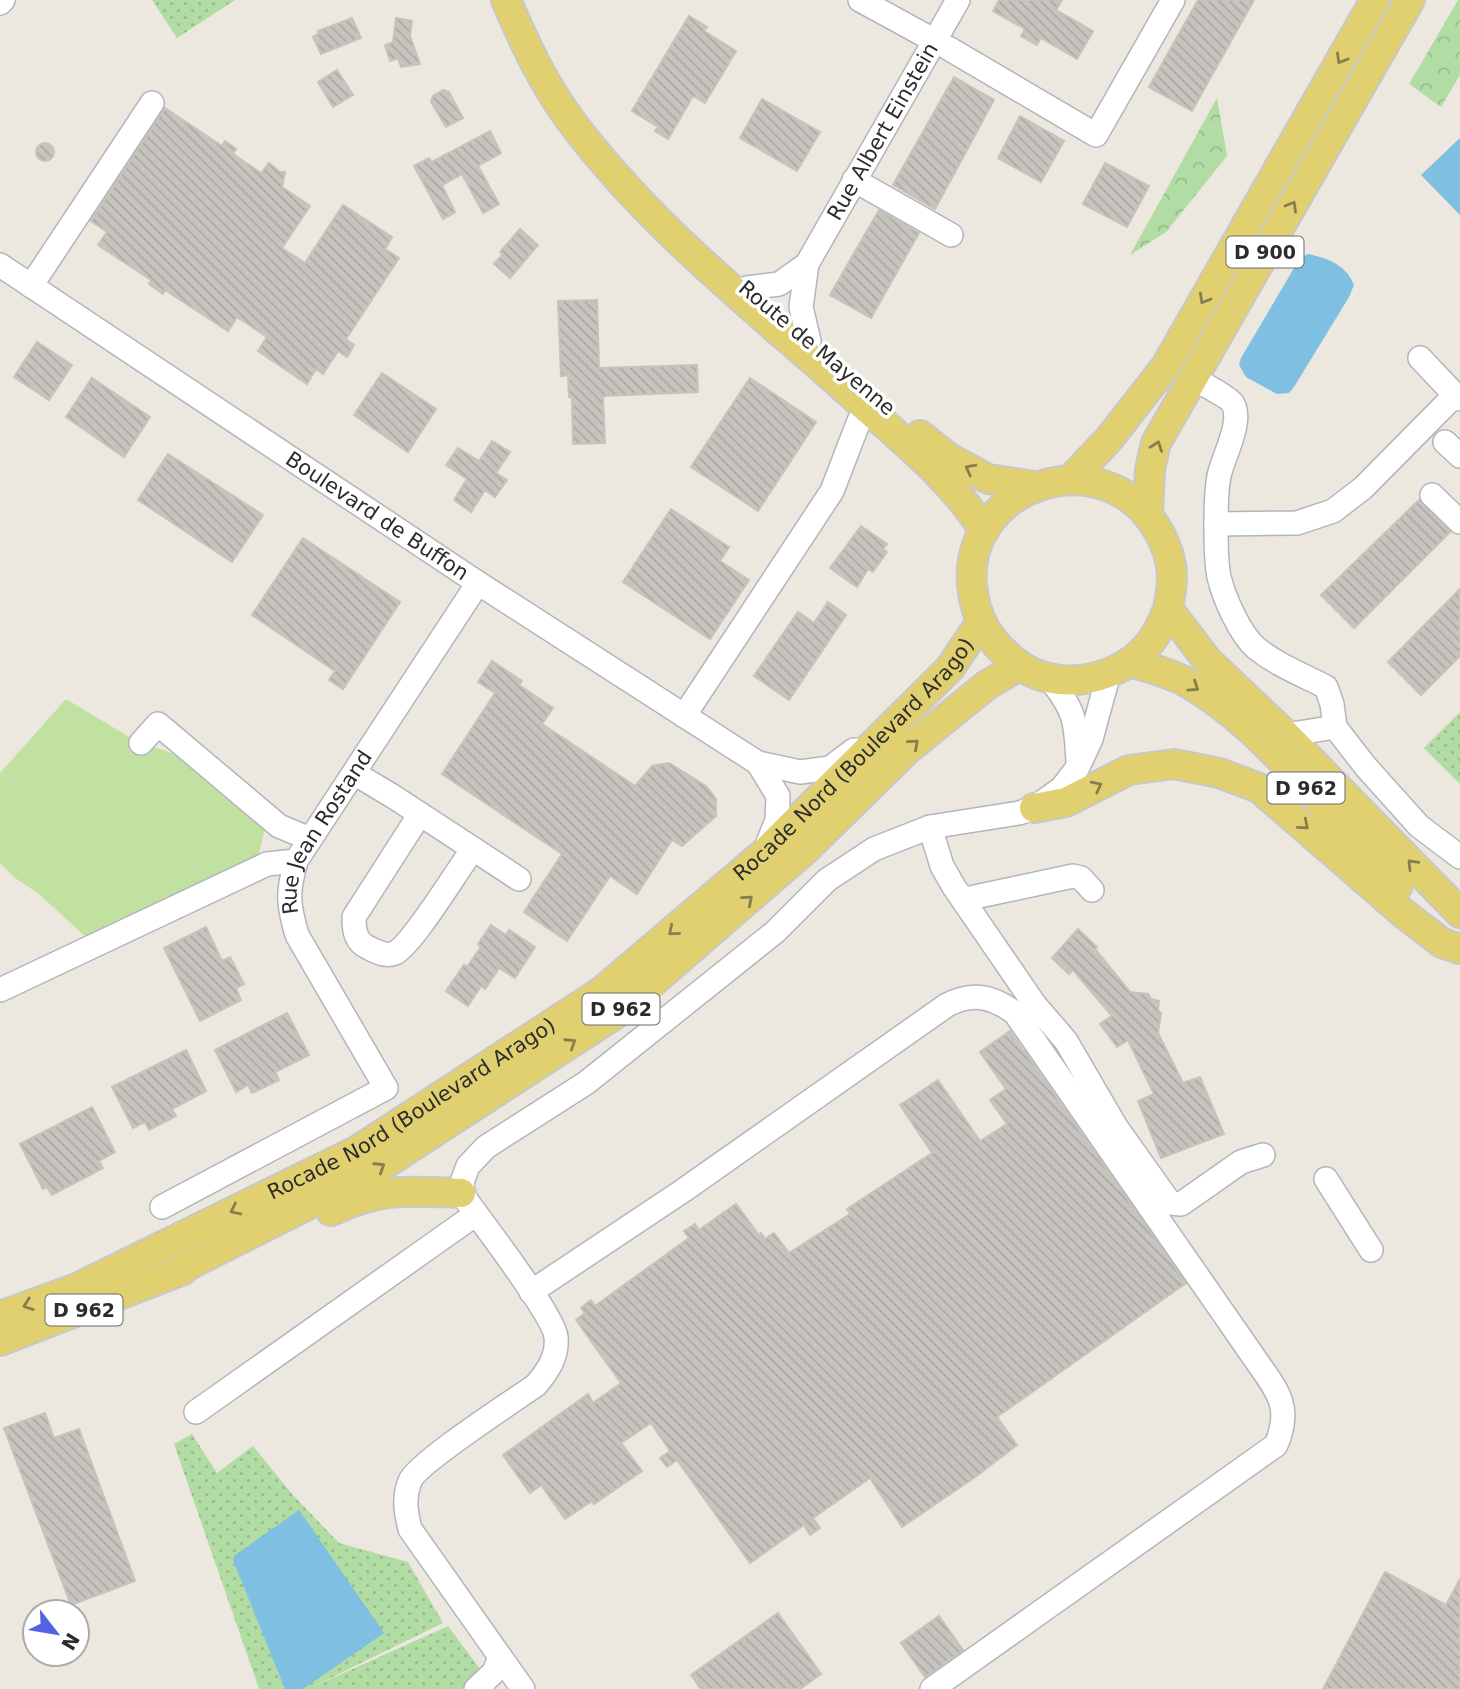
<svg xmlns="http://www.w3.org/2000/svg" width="1460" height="1689" font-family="'DejaVu Sans',sans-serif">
  <defs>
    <pattern id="grass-dots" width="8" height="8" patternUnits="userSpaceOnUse" patternTransform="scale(1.75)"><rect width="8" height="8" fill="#b1dca3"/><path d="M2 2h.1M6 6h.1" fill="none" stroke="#98bd8c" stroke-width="1.8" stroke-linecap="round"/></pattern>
    <pattern id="forest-crowns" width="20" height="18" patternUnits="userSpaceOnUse" patternTransform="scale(1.75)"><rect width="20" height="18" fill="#b1dca3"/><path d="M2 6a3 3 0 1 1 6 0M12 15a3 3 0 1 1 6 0" fill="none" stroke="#98bd8c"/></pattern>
    <pattern id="building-back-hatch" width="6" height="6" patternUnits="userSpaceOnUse" patternTransform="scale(1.75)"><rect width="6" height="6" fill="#c7c4bf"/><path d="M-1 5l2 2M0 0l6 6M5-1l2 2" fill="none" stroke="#aba9a4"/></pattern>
  </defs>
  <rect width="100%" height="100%" fill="#ece8e0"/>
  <g fill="url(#grass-dots)">
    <path d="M152 0H235L177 38Z"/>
    <path d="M1460 712V784L1424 748Z"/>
    <path d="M192 1434 217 1473 253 1446 292 1494 339 1543 408 1562 443 1623 308 1689 448 1626 495 1689H259L174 1444Z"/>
  </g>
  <g fill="url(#forest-crowns)">
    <path d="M1458 0H1460V75L1441 107 1409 84Z"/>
    <path d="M1217 98 1227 156 1166 232 1130 255Z"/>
  </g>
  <path fill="#c0e1a0" d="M66 699 131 738 187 759 265 829 257 862 91 942 39 894 15 878 0 863V773Z"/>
  <g fill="#7fbfe1">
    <path d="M1460 138V215L1421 175Z"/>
    <path d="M1308 254C1328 258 1346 265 1354 285L1349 297 1294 387 1289 393 1277 394 1246 377 1239 365 1241 358 1300 258Z"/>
    <path d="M299 1510 384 1633 303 1689H285L233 1560 234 1556Z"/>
  </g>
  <g fill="url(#building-back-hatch)" stroke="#c7c3b9" stroke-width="2">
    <path d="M999 0H1062L1056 10 1093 31 1077 59 1041 38 1037 45 1021 36 1025 29 993 11Z"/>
    <path d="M1198 0H1254L1192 111 1149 87Z"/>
    <path d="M689 16 707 27 704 31 736 51 705 103 693 96 668 139 655 131 658 127 632 111Z"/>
    <path d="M352 18 361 38 321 54 313 37 318 34V31Z"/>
    <path d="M396 18 412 21 410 36 420 64 401 67 398 58 390 61 385 45 393 42Z"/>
    <path d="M337 70 353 95 333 107 318 82Z"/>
    <path d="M954 77 994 100 935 209 893 185Z"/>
    <path d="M443 90 449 92 463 118 446 127 431 102 433 96Z"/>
    <path d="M762 99 820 132 797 171 740 138Z"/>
    <path d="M165 108 222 146 225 141 236 149 233 154 261 173 269 163 280 172H285L282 187 310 206 282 248 305 263 343 205 392 237 385 249 399 258 346 339 354 345 347 357 338 351 323 374 316 369 307 384 258 351 267 337 237 317 228 331 165 290 163 294 149 284 151 280 98 245 107 232 91 221Z"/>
    <path d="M1020 116 1064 141 1041 182 998 158Z"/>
    <path d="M490 131 501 153 478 166 499 204 483 213 462 174 442 185 455 212 443 219 414 166 429 158 432 162Z"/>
    <circle cx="45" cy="152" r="9"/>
    <path d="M1105 163 1149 186 1127 227 1083 204Z"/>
    <path d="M879 210 919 233 871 318 830 295Z"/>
    <path d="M520 229 538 245 510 278 494 264 503 254 500 252Z"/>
    <path d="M597 300 599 368 697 365 698 392 603 396 605 443 573 444 572 397H569L568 375 561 376 558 301Z"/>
    <path d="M37 342 72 365 49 400 14 377Z"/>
    <path d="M382 373 436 409 408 452 354 415Z"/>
    <path d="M92 378 150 417 124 457 66 417Z"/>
    <path d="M750 378 816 422 758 511 691 467Z"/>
    <path d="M492 441 510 452 496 473 507 480 495 497 485 490 471 512 454 500 467 479 446 465 458 448 479 461Z"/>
    <path d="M168 454 263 515 232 562 138 500Z"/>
    <path d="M1419 500 1450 532 1354 628 1321 595Z"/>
    <path d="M671 509 729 547 720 561 749 580 710 639 623 582Z"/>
    <path d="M861 526 887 544 883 549 887 552 873 572 868 569 857 587 830 568Z"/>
    <path d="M303 538 400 602 343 689 329 680 335 671 252 615Z"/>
    <path d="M1460 589V656L1421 695 1388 662Z"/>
    <path d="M828 602 846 615 789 700 754 676 798 612 814 623Z"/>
    <path d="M492 661 522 681 519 685 553 708 542 724 635 786 652 766 669 763 706 786 716 799V816L682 846 672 840 637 894 610 876 567 941 524 912 562 854 442 774 495 693 478 682Z"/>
    <path d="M491 925 506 935 509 930 535 947 515 978 499 968 485 989 481 986 468 1006 446 991 464 965 467 967 481 947 478 944Z"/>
    <path d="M206 927 222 961 230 957 244 984 236 988 241 1000 200 1021 164 948Z"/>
    <path d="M1078 929 1097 947 1095 949 1130 992 1148 994 1151 999 1159 1001 1158 1010 1161 1013 1158 1033 1183 1083 1200 1077 1224 1134 1161 1158 1138 1101 1154 1094 1128 1040 1117 1047 1100 1024 1112 1016 1073 970 1069 974 1052 958Z"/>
    <path d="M287 1013 309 1055 275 1072 279 1080 252 1093 248 1085 236 1092 215 1050Z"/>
    <path d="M1010 1031 1186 1283 997 1417 1017 1445 978 1475 902 1527 870 1478 813 1518 820 1528 810 1535 804 1525 750 1563 677 1460 667 1467 660 1458 670 1451 651 1423 621 1443 642 1471 594 1504 592 1501 565 1519 541 1485 530 1493 503 1455 588 1394 593 1403 621 1383 576 1320 585 1313 581 1308 591 1300 595 1306 689 1238 684 1231 695 1224 699 1230 736 1204 759 1235 761 1233 765 1239 774 1233 789 1253 850 1214 847 1209 932 1153 900 1105 938 1080 980 1141 1007 1124 990 1100 1006 1089 980 1052Z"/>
    <path d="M186 1050 206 1091 172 1109 176 1116 149 1130 145 1122 133 1128 112 1087Z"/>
    <path d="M92 1107 115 1152 99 1161 103 1168 52 1195 47 1187 43 1189 20 1144Z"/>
    <path d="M45 1413 54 1438 79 1429 135 1581 71 1605 4 1428Z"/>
    <path d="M1385 1572 1446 1605 1460 1579V1689H1323Z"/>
    <path d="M778 1613 821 1674 800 1689H701L691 1675Z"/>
    <path d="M939 1616 963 1650 925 1677 901 1643Z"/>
  </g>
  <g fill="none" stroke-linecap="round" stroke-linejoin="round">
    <g stroke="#b3b5be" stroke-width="26">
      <g id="minor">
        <path d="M860 0 948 48 1096 135 1173 0"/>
        <path d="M0 3 3 0"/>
        <path d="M854 180 951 235"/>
        <path id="s1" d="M0 265 478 583 758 763 800 772 830 768 854 750"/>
        <path d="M31 286 152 103"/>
        <path d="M747 288 779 284 807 264"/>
        <path id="s2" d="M809 341 801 307 807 264 958 0"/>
        <path d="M1420 358 1455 395"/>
        <path d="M1193 378C1201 383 1230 398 1233 404 1243 422 1223 457 1219 476 1215 496 1215 558 1219 577 1224 598 1240 634 1256 648 1277 665 1303 675 1326 687L1332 704 1335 727 1366 767 1419 826 1460 857"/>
        <path d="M1445 442 1460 456"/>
        <path d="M1432 495 1460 522"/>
        <path d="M1216 524 1297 523 1333 511 1363 488 1455 395 1460 399"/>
        <path d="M1049 678C1075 710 1076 721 1078 762"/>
        <path d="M684 716 832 491 859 421 867 409"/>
        <path d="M1286 735 1335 727"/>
        <path d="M141 743 158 724 279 826 310 839"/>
        <path d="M758 763 778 796 777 820 765 850"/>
        <path d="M354 773 394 797 519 879"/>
        <path d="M420 814 354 917C354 930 355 942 369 948 377 952 386 957 395 953 413 944 458 869 473 849"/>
        <path d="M930 827 942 866 954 887 1035 1005 1066 1041 1116 1127 1170 1203 1181 1204 1241 1162 1263 1155"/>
        <path d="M965 902 970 898 1073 876 1081 878 1092 890"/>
        <path d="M0 990 267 864 296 861"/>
        <path d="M1326 1179 1371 1250"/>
        <path id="s3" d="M162 1207 386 1088 297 935C288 904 287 893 296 861L478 583"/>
        <path d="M531 1292 684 1190 947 1005C973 992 992 996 1015 1013L1260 1366C1280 1394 1291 1410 1276 1445L932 1689"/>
        <path d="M196 1412 476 1214"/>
        <path d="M476 1689 494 1672 500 1657"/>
        <path d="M523 1689 410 1529C406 1512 403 1498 410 1481 417 1463 515 1400 536 1385 548 1371 558 1356 556 1337 554 1315 478 1217 461 1193L463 1179 468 1166 486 1147 586 1083 775 932 827 880 874 849 930 827 1019 813 1034 808 1062 788 1078 767 1091 739 1109 673"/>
      </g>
    </g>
    <g stroke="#c8c8c8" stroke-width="32">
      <g id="major">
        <path d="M506 0C524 42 544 85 571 121 649 226 755 308 852 395 898 437 951 477 984 531"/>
        <path d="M920 435 949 458 988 479 1035 486"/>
        <path d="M1071 479 1109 439 1166 366 1375 0"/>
        <path d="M1148 513 1150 469 1156 443 1410 0"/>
        <path d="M1168 609C1164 618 1160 629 1154 637 1126 681 1055 696 1014 661 989 641 975 618 972 585 964 484 1103 440 1156 527 1165 542 1172 560 1172 577 1172 587 1170 598 1168 609L1207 660 1286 735 1460 913"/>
        <path d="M1131 662C1149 668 1170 673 1186 682 1272 731 1328 820 1398 886"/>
        <path d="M1034 808 1066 802 1129 770 1174 764 1219 773 1259 788 1403 913 1442 943 1460 949"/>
        <path d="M331 1211C383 1187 407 1191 461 1193"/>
        <path d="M167 1276 371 1173 617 1013 804 851 908 749 987 685 1019 666"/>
        <path id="s4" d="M0 1316 77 1288 358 1150 601 992 762 855 950 668 981 622"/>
        <path d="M0 1341 183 1270"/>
      </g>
    </g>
    <use href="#minor" stroke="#fff" stroke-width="23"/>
    <use href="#major" stroke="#e1d070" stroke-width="28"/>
  </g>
  <defs><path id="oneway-chevron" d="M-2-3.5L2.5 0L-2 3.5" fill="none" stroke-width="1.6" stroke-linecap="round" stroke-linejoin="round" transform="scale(1.75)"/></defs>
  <g stroke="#867e4e">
    <use href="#oneway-chevron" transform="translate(1341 59) rotate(120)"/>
    <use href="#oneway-chevron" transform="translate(1292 206) rotate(-60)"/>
    <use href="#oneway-chevron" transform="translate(1204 299) rotate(120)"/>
    <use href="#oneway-chevron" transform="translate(1157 446) rotate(-70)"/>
    <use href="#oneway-chevron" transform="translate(970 469) rotate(-152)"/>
    <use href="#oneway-chevron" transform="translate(1194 687) rotate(34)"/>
    <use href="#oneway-chevron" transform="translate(914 744) rotate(-41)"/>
    <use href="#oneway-chevron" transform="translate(1097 786) rotate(-27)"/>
    <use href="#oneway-chevron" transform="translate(1304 825) rotate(40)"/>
    <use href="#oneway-chevron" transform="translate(1412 864) rotate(-134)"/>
    <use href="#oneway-chevron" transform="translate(748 900) rotate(-41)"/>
    <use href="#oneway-chevron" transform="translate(673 931) rotate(140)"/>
    <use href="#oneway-chevron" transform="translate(571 1043) rotate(-33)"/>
    <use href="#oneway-chevron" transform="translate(380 1167) rotate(-33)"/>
    <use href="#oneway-chevron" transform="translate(235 1210) rotate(154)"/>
    <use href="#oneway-chevron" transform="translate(28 1305) rotate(160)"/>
  </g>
  <g text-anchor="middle" stroke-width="7" stroke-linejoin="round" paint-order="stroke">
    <g fill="#fff" stroke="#6b6b6b" stroke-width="2">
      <rect x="1226.5" y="236.5" width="77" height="31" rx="5"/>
      <rect x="1267.5" y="772.5" width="77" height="31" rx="5"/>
      <rect x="582.5" y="993.5" width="77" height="31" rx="5"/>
      <rect x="45.5" y="1294.5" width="77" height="31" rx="5"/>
    </g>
    <g font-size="19" font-weight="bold" fill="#2c2c2c">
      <text x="1265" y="259">D 900</text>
      <text x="1306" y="795">D 962</text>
      <text x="621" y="1016">D 962</text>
      <text x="84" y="1317">D 962</text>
    </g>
    <g font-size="21" fill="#2c2c2c" stroke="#fff">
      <text dy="7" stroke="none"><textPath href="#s2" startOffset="231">Rue Albert Einstein</textPath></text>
      <text transform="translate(817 348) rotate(40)" y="7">Route de Mayenne</text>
      <text dy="7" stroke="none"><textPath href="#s1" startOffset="453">Boulevard de Buffon</textPath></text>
      <text dy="7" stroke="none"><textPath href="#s4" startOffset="1029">Rocade Nord (Boulevard Arago)</textPath></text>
      <text dy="7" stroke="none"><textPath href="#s3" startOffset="544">Rue Jean Rostand</textPath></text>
      <text dy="7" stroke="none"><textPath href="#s4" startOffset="462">Rocade Nord (Boulevard Arago)</textPath></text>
    </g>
  </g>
  <g transform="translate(56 1633) rotate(121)"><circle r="33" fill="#ffffff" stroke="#ababab" stroke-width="2"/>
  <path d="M0-5L12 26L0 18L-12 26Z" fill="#5362e5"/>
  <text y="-10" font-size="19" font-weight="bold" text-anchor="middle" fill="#2c2c2c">N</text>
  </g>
</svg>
